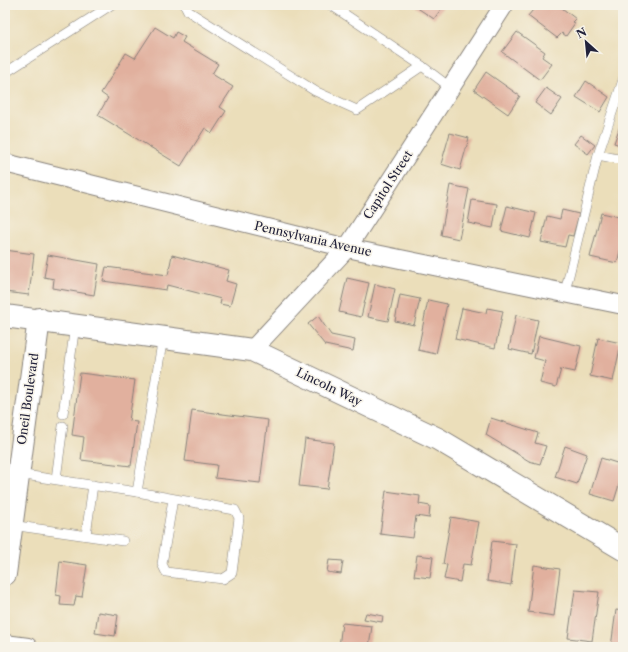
<svg xmlns="http://www.w3.org/2000/svg" width="628" height="652" font-family="'Libre Caslon Text',serif">
  <rect width="100%" height="100%" fill="#f7f3e8"/>
  <filter id="ink" filterUnits="userSpaceOnUse"><feTurbulence type="fractalNoise" baseFrequency=".025" numOctaves="2"/><feDisplacementMap in="SourceGraphic" scale="8" xChannelSelector="R" yChannelSelector="G"/><feConvolveMatrix kernelMatrix="1 2 1 2 8 2 1 2 1" color-interpolation-filters="sRGB"/></filter>
  <filter id="wash" filterUnits="userSpaceOnUse"><feTurbulence type="fractalNoise" baseFrequency=".012" numOctaves="4" result="noise"/><feDisplacementMap in="SourceGraphic" scale="16" xChannelSelector="R" yChannelSelector="G"/><feGaussianBlur stdDeviation="0.9" result="paint"/><feColorMatrix in="noise" values="0 0 0 0 0 0 0 0 0 0 0 0 0 0 0 0 0 1.4 0 .05"/><feComposite in="paint" operator="in"/></filter>
  <g filter="url(#wash)">
    <rect width="100%" height="100%" fill="#ebdeba"/>
    <g id="blocks">
      <g fill="#e1b09e">
        <path d="M413 5H444L434 19Z"/>
        <path d="M537 5H558L576 19 573 22 575 23 566 36 562 33 557 38 528 16Z"/>
        <path d="M155 27 173 38 176 32 185 37 182 42 218 64 212 74 233 87 220 107 226 111 212 133 205 128 181 166 98 115 108 98 101 93 126 53 135 58Z"/>
        <path d="M517 32 545 52 542 57 552 64 540 80 502 52Z"/>
        <path d="M486 72 520 96 508 114 474 90Z"/>
        <path d="M586 81 609 97 600 112 576 97Z"/>
        <path d="M546 88 562 99 551 115 535 103Z"/>
        <path d="M621 123 623 124V146L614 143Z"/>
        <path d="M450 133 469 138 460 170 441 164Z"/>
        <path d="M581 135 595 145 588 154 574 144Z"/>
        <path d="M450 185 469 189 459 239 441 235Z"/>
        <path d="M472 200 497 204 493 228 468 223Z"/>
        <path d="M507 206 536 213 530 238 501 231Z"/>
        <path d="M562 210 579 214 573 236 568 235 565 247 541 242 547 216 560 219Z"/>
        <path d="M601 213 623 218V240L617 263 590 257Z"/>
        <path d="M5 250 34 254 29 295 5 292Z"/>
        <path d="M48 255 99 264 94 295 53 288 54 279 44 277Z"/>
        <path d="M172 255 229 270 226 281 236 284 230 306 220 304 221 299 167 285 166 290 103 281 106 267 168 275Z"/>
        <path d="M347 278 369 283 361 317 339 312Z"/>
        <path d="M375 284 395 289 388 321 368 317Z"/>
        <path d="M400 295 420 299 414 325 395 321Z"/>
        <path d="M428 300 447 304 436 354 418 350Z"/>
        <path d="M462 308 486 313 487 308 503 311 495 348 455 339Z"/>
        <path d="M516 315 538 320 531 354 509 349Z"/>
        <path d="M318 316 331 335 355 340 353 351 325 345 308 324Z"/>
        <path d="M539 336 581 346 575 372 561 369 556 387 540 383 545 361 534 358Z"/>
        <path d="M598 338 621 343 613 381 590 376Z"/>
        <path d="M80 373 135 380 129 421 137 422 131 466 81 460 84 437 72 435Z"/>
        <path d="M192 410 268 420 260 483 215 478 217 465 185 461Z"/>
        <path d="M491 418 538 433 535 443 546 446 540 464 529 461 486 435Z"/>
        <path d="M305 439 334 443 327 489 299 486Z"/>
        <path d="M565 446 587 454 577 484 555 477Z"/>
        <path d="M601 458 623 465V472L614 501 590 494Z"/>
        <path d="M386 491 420 496 419 504 430 506 429 518 416 516 413 538 380 534Z"/>
        <path d="M451 517 479 522 471 565 463 564 460 582 444 579 447 565 443 564Z"/>
        <path d="M492 541 516 544 511 585 487 581Z"/>
        <path d="M417 555 433 557 430 578 414 576Z"/>
        <path d="M329 560 343 561 341 574 327 572Z"/>
        <path d="M60 561 87 565 82 597 76 596 74 606 60 605 61 596 56 595Z"/>
        <path d="M534 565 560 569 554 616 528 612Z"/>
        <path d="M575 590 599 592 592 641 568 638Z"/>
        <path d="M616 610 623 611V647H611Z"/>
        <path d="M98 612 118 615 115 636 95 633Z"/>
        <path d="M366 613 383 616 382 622 364 619Z"/>
        <path d="M342 623 372 626 369 647H339Z"/>
      </g>
    </g>
  </g>
  <g filter="url(#ink)">
    <use href="#blocks" fill-opacity="0" stroke="#86807a" stroke-width="1"/>
    <g fill="none" stroke-linecap="round" stroke-linejoin="round">
      <g stroke="#86807a" stroke-width="10">
        <g id="lane">
          <path d="M185 5 188 11 315 91 357 110 422 66"/>
          <path d="M331 5 422 66 451 88"/>
          <path d="M8 71 111 5"/>
          <path d="M598 155 623 160"/>
          <path d="M565 292 598 155 623 80"/>
          <path d="M63 414 75 325"/>
          <path d="M18 474 137 492 163 337"/>
          <path d="M56 479 63 426"/>
          <path d="M137 492 235 510 239 518 232 573 223 579 166 572 162 564 173 499"/>
          <path d="M11 525 123 541"/>
          <path d="M86 535 93 485"/>
        </g>
      </g>
      <g stroke="#86807a" stroke-width="20">
        <g id="street">
          <path d="M5 163 347 248 623 305"/>
          <path d="M252 350 347 248 504 5"/>
          <path d="M5 644 28 647"/>
        </g>
      </g>
      <g stroke="#86807a" stroke-width="24">
        <g id="secondary">
          <path d="M5 316 252 350 438 439 623 549"/>
          <path d="M5 574 39 319"/>
        </g>
      </g>
      <use href="#lane" stroke="#fff" stroke-width="9"/>
      <use href="#street" stroke="#fff" stroke-width="18"/>
      <use href="#secondary" stroke="#fff" stroke-width="22"/>
    </g>
  </g>
  <g text-anchor="middle" stroke-width="3" stroke-linejoin="round" paint-order="stroke">
    <g font-size="12" fill="#22223b" stroke="#f7f3e8">
      <text transform="translate(388 185) rotate(-57)" y="4">Capitol Street</text>
      <text transform="translate(313 239) rotate(13)" y="4">Pennsylvania Avenue</text>
      <text transform="translate(329 387) rotate(26)" y="4">Lincoln Way</text>
      <text transform="translate(28 399) rotate(-82)" y="4">Oneil Boulevard</text>
    </g>
  </g>
  <rect width="628" height="652" fill="none" stroke="#f7f3e8" stroke-width="20"/>
  <g transform="translate(586 42) rotate(333)" stroke="#f7f3e8" stroke-width="3" paint-order="stroke">
  <path d="M0-3L7 15L0 10L-7 15Z" fill="#22223b"/>
  <text y="-6" font-size="11" font-weight="bold" text-anchor="middle" fill="#22223b">N</text>
  </g>
</svg>
